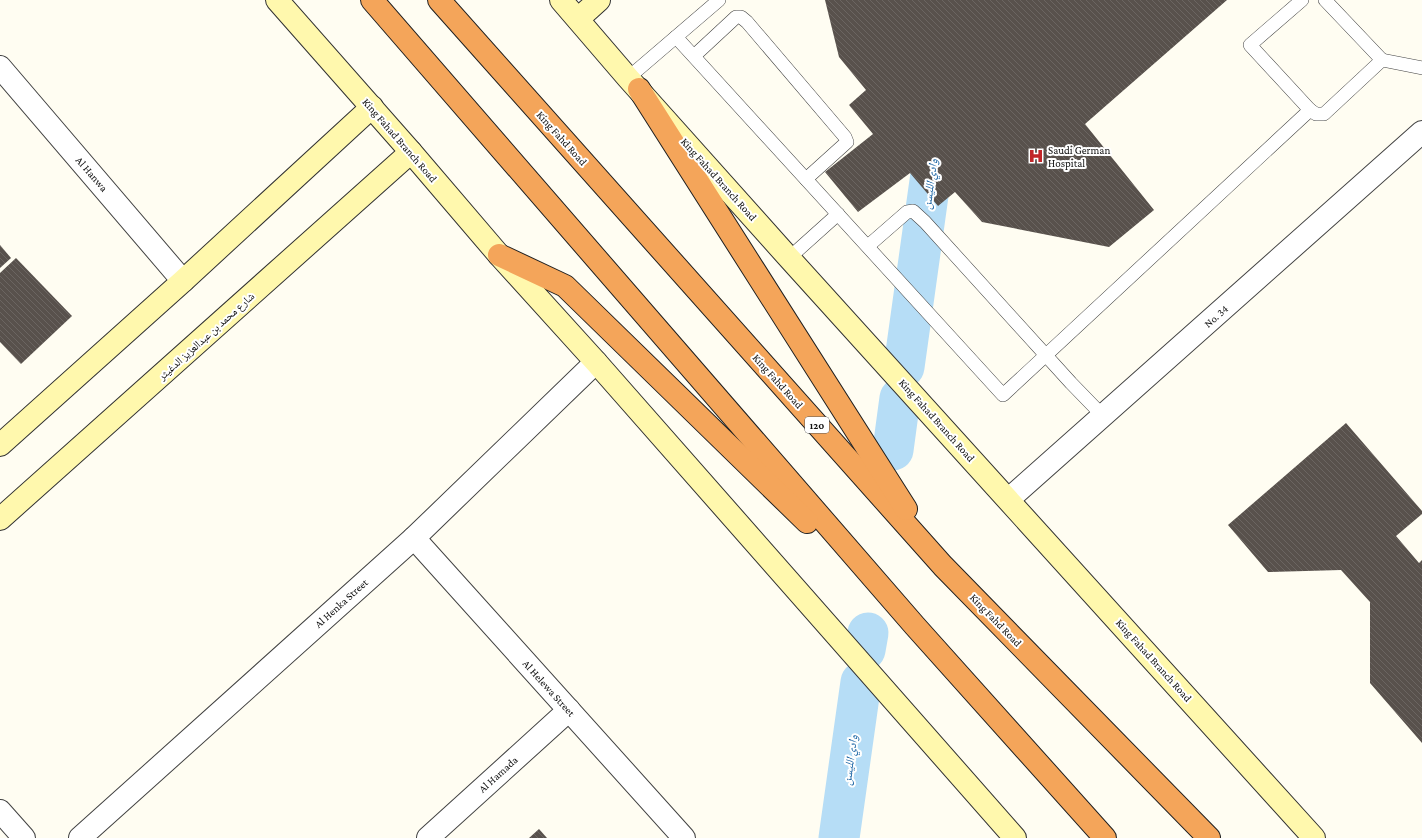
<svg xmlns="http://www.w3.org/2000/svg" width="1422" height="838" font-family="'Crimson Pro','Noto Naskh Arabic',serif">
  <defs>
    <pattern id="building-back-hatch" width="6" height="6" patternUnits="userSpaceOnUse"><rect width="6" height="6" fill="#58514c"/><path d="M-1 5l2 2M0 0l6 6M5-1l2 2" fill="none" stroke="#6b6561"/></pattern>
  </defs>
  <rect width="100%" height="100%" fill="#fffdf2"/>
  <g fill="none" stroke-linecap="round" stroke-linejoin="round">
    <g stroke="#b6ddf6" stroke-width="41">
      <path d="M904 367 936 138"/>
      <path d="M893 450 900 398"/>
      <path d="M865 650 868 633"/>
      <path d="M839 838 861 682"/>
    </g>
  </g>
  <g fill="url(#building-back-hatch)">
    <path d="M825 0H1227L1085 124 1154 210 1109 247 982 222 955 192 938 206 910 173 858 212 825 172 873 134 849 105 866 90 839 57Z"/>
    <path d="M0 245 11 258 0 268Z"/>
    <path d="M16 258 72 316 21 364 0 342V273Z"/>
    <path d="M1346 423 1422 511V514L1396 536 1419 563 1422 560V743L1370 683V602L1341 570 1268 572 1228 525Z"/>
    <path d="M539 829 547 838H529Z"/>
  </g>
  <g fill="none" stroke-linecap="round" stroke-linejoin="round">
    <g stroke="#424242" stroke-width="14">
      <g id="lane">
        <path d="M1302 0 1250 45 1310 110"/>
        <path d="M1325 0 1382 60"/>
        <path d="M676 37 1003 395 1310 110 1316 114H1324L1382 60 1422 68"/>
        <path d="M694 56 736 17H741L747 22 845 137 847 142 806 179"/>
        <path d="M628 78 719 0"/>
        <path d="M868 246 907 212 913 211 925 222 1071 383 1103 416"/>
        <path d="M789 258 838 214"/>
      </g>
    </g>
    <g stroke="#424242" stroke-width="24">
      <g id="street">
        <path d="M0 67 183 281"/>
        <path d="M1009 499 1422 132"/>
        <path d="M414 538 684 838"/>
        <path d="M0 811 24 838"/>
        <path d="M80 838 414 538 596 362"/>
        <path d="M428 838 569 710"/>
      </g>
    </g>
    <g stroke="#313131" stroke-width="24">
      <g id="secondary">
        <path d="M277 0 411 152 499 255 596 362 1015 838"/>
        <path d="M561 0 628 78 789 258 1314 838"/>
        <path d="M578 19 599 0"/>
        <path d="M0 445 183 281 372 107"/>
        <path d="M0 519 411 152"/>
      </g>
    </g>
    <g stroke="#202020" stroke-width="24">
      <g id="highway">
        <path d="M372 0 915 626 1105 838"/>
        <path d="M439 0 943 566 1209 838"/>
        <path d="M639 89 906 509"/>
        <path d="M499 255 565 286 807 522"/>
      </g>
    </g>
    <use href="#lane" stroke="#fff" stroke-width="13"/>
    <use href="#street" stroke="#fff" stroke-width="22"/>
    <use href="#secondary" stroke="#fff8ad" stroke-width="22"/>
    <use href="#highway" stroke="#f4a55a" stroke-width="22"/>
  </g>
  <defs>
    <g id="hospital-bare" transform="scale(1.2)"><path d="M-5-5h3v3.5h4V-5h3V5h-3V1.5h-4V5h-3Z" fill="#c12629" stroke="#fff" stroke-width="2.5" paint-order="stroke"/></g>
  </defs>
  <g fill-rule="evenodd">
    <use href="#hospital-bare" x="1036" y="156"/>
  </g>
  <g text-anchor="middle" stroke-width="4" stroke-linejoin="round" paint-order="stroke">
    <rect fill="#fff" stroke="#575757" stroke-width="1" x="805" y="417" width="24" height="16" rx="3"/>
    <g font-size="10" font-weight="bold" fill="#0f0f0f">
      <text x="817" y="429">120</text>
    </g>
    <g font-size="11" fill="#0f0f0f" stroke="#fff">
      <text transform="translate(562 138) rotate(48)" y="4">King Fahd Road</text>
      <text transform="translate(400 140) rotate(49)" y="4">King Fahad Branch Road</text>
      <text transform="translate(92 174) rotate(49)" y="4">Al Hanwa</text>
      <text transform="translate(719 179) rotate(48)" y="4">King Fahad Branch Road</text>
      <text transform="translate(1216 316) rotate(-42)" y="4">No. 34</text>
      <text transform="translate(206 336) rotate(-42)" y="4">شارع محمد بن عبدالعزيز الدغيثر</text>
      <text transform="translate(778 381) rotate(48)" y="4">King Fahd Road</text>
      <text transform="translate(937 420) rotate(48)" y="4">King Fahad Branch Road</text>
      <text transform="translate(341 603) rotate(-42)" y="4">Al Henka Street</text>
      <text transform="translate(996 620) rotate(46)" y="4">King Fahd Road</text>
      <text transform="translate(1154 660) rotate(48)" y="4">King Fahad Branch Road</text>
      <text transform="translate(549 688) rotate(48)" y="4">Al Helewa Street</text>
      <text transform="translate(498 774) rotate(-42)" y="4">Al Hamada</text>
    </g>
    <g font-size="11" fill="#0f0f0f" stroke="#fff" text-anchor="start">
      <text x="1048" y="154">Saudi German<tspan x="1048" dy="13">Hospital</tspan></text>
    </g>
    <g font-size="12" font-style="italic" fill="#1762a3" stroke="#fff">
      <text transform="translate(930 184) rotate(-82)" y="4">وادي الليسن</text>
      <text transform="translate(850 760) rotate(-82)" y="4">وادي الليسن</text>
    </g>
  </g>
</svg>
